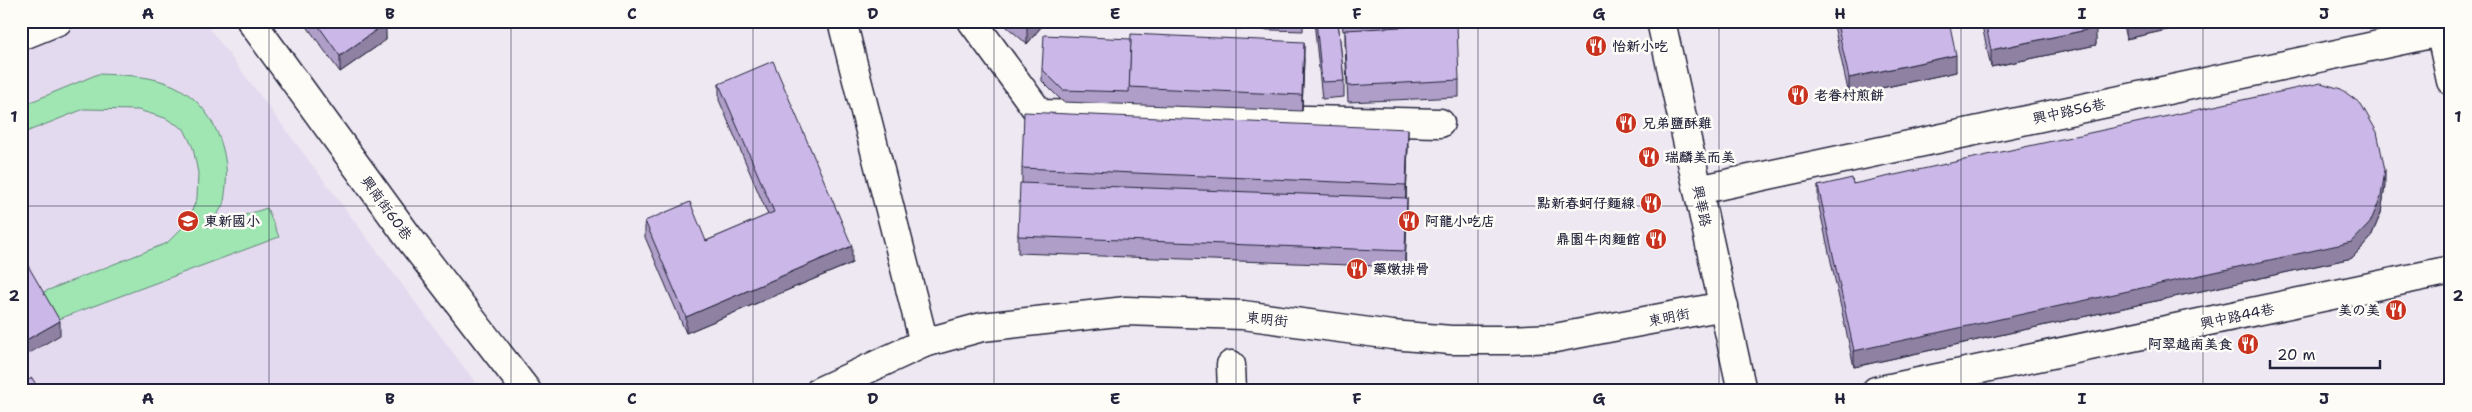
<svg xmlns="http://www.w3.org/2000/svg" width="2472" height="412" font-family="'Shantell Sans','LXGW WenKai TC','Klee One',sans-serif">
  <rect width="100%" height="100%" fill="#eee8f2"/>
  <filter id="ink" filterUnits="userSpaceOnUse"><feTurbulence type="fractalNoise" baseFrequency=".02" numOctaves="2"/><feDisplacementMap in="SourceGraphic" scale="10" xChannelSelector="R" yChannelSelector="G"/><feConvolveMatrix kernelMatrix="1 2 1 2 8 2 1 2 1" color-interpolation-filters="sRGB"/></filter>
  <g filter="url(#ink)">
    <path fill="#e4daef" d="M68 21H204L482 391H21V51Z"/>
    <path fill="#9fe6b3" stroke="#608477" d="M98 74C121 75 145 75 167 83 208 97 230 145 226 186 225 192 225 200 223 205 219 213 212 220 207 227L267 208 279 237 21 333V301L167 243 187 223 197 198 198 173 193 148 184 129 165 118 138 110 84 109 21 134V106Z"/>
    <g fill="none" stroke-linecap="round" stroke-linejoin="round">
      <g stroke="#22223b" stroke-width="31">
        <g id="minor">
          <path d="M251 21 412 242 527 391"/>
          <path d="M842 21 924 343"/>
          <path d="M972 21 1040 114 1440 123"/>
          <path d="M1661 21 1742 391"/>
          <path d="M2438 21 2451 81"/>
          <path d="M21 36 58 21"/>
          <path d="M1698 190 2440 32"/>
          <path d="M1231 365 1232 391"/>
          <path d="M820 391 924 343 982 327 1126 311 1243 315 1392 335 1451 340H1508L1555 338 1724 306"/>
          <path d="M1876 391 2451 270"/>
        </g>
      </g>
      <use href="#minor" stroke="#fdfcf7" stroke-width="28"/>
    </g>
    <g fill="#af9ec8" stroke="#22223b">
      <path d="M303 21H385L386 40 340 72Z"/>
      <path d="M1000 21H1046L1027 44Z"/>
      <path d="M1213 21H1303V31L1213 28Z"/>
      <path d="M1314 21H1338L1344 81V97L1322 99Z"/>
      <path d="M1342 21H1455V24L1424 26 1459 80V97L1348 102 1345 47V31H1343Z"/>
      <path d="M1833 21H1949L1956 72 1849 95Z"/>
      <path d="M1981 21H2095L2096 45 1991 67Z"/>
      <path d="M2122 21H2207L2126 39Z"/>
      <path d="M1304 58 1302 111 1063 102 1042 81V69Z"/>
      <path d="M719 84 852 263 686 333 645 237V221L706 241 768 215 719 100Z"/>
      <path d="M1408 146 1406 198 1407 215 1405 267 1018 253V236L1022 183V168Z"/>
      <path d="M1853 184 2385 186 2381 213 2370 239 2352 258 1854 367 1818 202V186Z"/>
    </g>
    <g fill="#8e81a2" stroke="#22223b">
      <path d="M1032 21H1046L1027 44V27Z"/>
      <path d="M2129 21H2207L2126 39V22Z"/>
      <path d="M386 23V40L340 72V56Z"/>
      <path d="M2096 28V45L1991 67V50Z"/>
      <path d="M1304 42V58L1302 111V95Z"/>
      <path d="M1956 55V72L1849 95V78Z"/>
      <path d="M1408 129V146L1406 201V185Z"/>
      <path d="M2385 170V186L2381 213 2370 239 2352 258 1854 367V351Z"/>
      <path d="M1407 198V215L1405 267V251Z"/>
      <path d="M852 246V263L686 333V317Z"/>
      <path d="M60 321V335L21 358V343Z"/>
    </g>
    <g fill="#cbb8e8" stroke="#22223b">
      <path d="M315 21H385L386 23 340 56Z"/>
      <path d="M1020 21H1032L1027 27Z"/>
      <path d="M1316 21H1338L1344 81 1322 82Z"/>
      <path d="M1837 21H1873L1838 28Z"/>
      <path d="M1873 21H1949L1956 55 1849 78 1838 28Z"/>
      <path d="M1985 21H2095L2096 28 1991 50Z"/>
      <path d="M1457 24 1459 80 1348 86 1345 30Z"/>
      <path d="M1131 34 1304 42 1302 95 1129 87Z"/>
      <path d="M1044 35 1131 39 1129 92 1063 90 1042 69Z"/>
      <path d="M773 61 852 246 686 317 645 221 690 202 706 241 774 212 719 84Z"/>
      <path d="M2321 83 2341 89 2361 104 2377 132 2385 170 2381 197 2370 223 2352 242 1854 351 1818 186 1852 178 1853 184Z"/>
      <path d="M1024 112 1408 129 1406 185 1022 168Z"/>
      <path d="M1020 183 1407 198 1405 251 1018 236Z"/>
      <path d="M27 264 60 321 21 343V268Z"/>
      <path d="M32 378 40 391H21V384Z"/>
    </g>
  </g>
  <path fill="none" stroke="#22223b" stroke-width="1" stroke-opacity="0.55" d="M269 21V391M511 21V391M753 21V391M994 21V391M1236 21V391M1478 21V391M1719 21V391M1961 21V391M2203 21V391M21 206H2451"/>
  <defs>
    <g id="restaurant-disc" transform="scale(1.125)"><circle r="9.5" fill="#c8321e" stroke="#fdfcf7"/><path d="M-5-6h1v4h1v-4h1v4h1v-4h1v5L-1.5 .5V6h-2V.5L-5-1ZM5-6V6H3V1.5H1.5Q1.5-4 5-6Z" fill="#fff"/></g>
    <g id="school-disc" transform="scale(1.125)"><circle r="9.5" fill="#c8321e" stroke="#fdfcf7"/><path d="M0-5L7-2L0 1L-7-2ZM-4 1L0 2.5L4 1V4Q0 6-4 4Z" fill="#fff"/></g>
  </defs>
  <g fill-rule="evenodd">
    <use href="#restaurant-disc" x="1596" y="46"/>
    <use href="#restaurant-disc" x="1798" y="95"/>
    <use href="#restaurant-disc" x="1626" y="123"/>
    <use href="#restaurant-disc" x="1649" y="157"/>
    <use href="#restaurant-disc" x="1651" y="203"/>
    <use href="#school-disc" x="188" y="221"/>
    <use href="#restaurant-disc" x="1409" y="221"/>
    <use href="#restaurant-disc" x="1656" y="239"/>
    <use href="#restaurant-disc" x="1357" y="269"/>
    <use href="#restaurant-disc" x="2396" y="310"/>
    <use href="#restaurant-disc" x="2248" y="344"/>
  </g>
  <g text-anchor="middle" stroke-width="5" stroke-linejoin="round" paint-order="stroke">
    <g font-size="14" font-weight="bold" fill="#22223b" stroke="#fdfcf7" text-anchor="start">
      <text x="1612" y="51">怡新小吃</text>
      <text x="1814" y="100">老眷村煎餅</text>
      <text x="1642" y="128">兄弟鹽酥雞</text>
      <text x="1665" y="162">瑞麟美而美</text>
      <text x="1635" y="208" text-anchor="end">點新春蚵仔麵線</text>
      <text x="204" y="226">東新國小</text>
      <text x="1425" y="226">阿龍小吃店</text>
      <text x="1640" y="244" text-anchor="end">鼎園牛肉麵館</text>
      <text x="1373" y="274">藥燉排骨</text>
      <text x="2380" y="315" text-anchor="end">美の美</text>
      <text x="2232" y="349" text-anchor="end">阿翠越南美食</text>
    </g>
    <g font-size="14" fill="#22223b" stroke="#fdfcf7">
      <text transform="translate(2069 111) rotate(-12)" y="5">興中路56巷</text>
      <text transform="translate(1702 206) rotate(78)" y="5">興華路</text>
      <text transform="translate(387 208) rotate(54)" y="5">興南街60巷</text>
      <text transform="translate(2237 316) rotate(-12)" y="5">興中路44巷</text>
      <text transform="translate(1669 317) rotate(-11)" y="5">東明街</text>
      <text transform="translate(1267 319) rotate(6)" y="5">東明街</text>
    </g>
  </g>
  <rect width="2472" height="412" fill="none" stroke="#fdfcf7" stroke-width="55"/>
  <path d="M2270 360v8h110v-8" fill="none" stroke="#22223b" stroke-width="2.5"/>
  <text x="2277" y="360" font-size="15" fill="#22223b" stroke="#fdfcf7" stroke-width="4" paint-order="stroke">20 m</text>
  <rect x="28" y="28" width="2416" height="356" fill="none" stroke="#22223b" stroke-width="2"/>
  <g font-size="16" text-anchor="middle" font-weight="bold" fill="#22223b">
    <text x="148" y="19">A</text>
    <text x="390" y="19">B</text>
    <text x="632" y="19">C</text>
    <text x="873" y="19">D</text>
    <text x="1115" y="19">E</text>
    <text x="1357" y="19">F</text>
    <text x="1599" y="19">G</text>
    <text x="1840" y="19">H</text>
    <text x="2082" y="19">I</text>
    <text x="2324" y="19">J</text>
    <text x="14" y="122">1</text>
    <text x="2458" y="122">1</text>
    <text x="14" y="301">2</text>
    <text x="2458" y="301">2</text>
    <text x="148" y="404">A</text>
    <text x="390" y="404">B</text>
    <text x="632" y="404">C</text>
    <text x="873" y="404">D</text>
    <text x="1115" y="404">E</text>
    <text x="1357" y="404">F</text>
    <text x="1599" y="404">G</text>
    <text x="1840" y="404">H</text>
    <text x="2082" y="404">I</text>
    <text x="2324" y="404">J</text>
  </g>
</svg>
